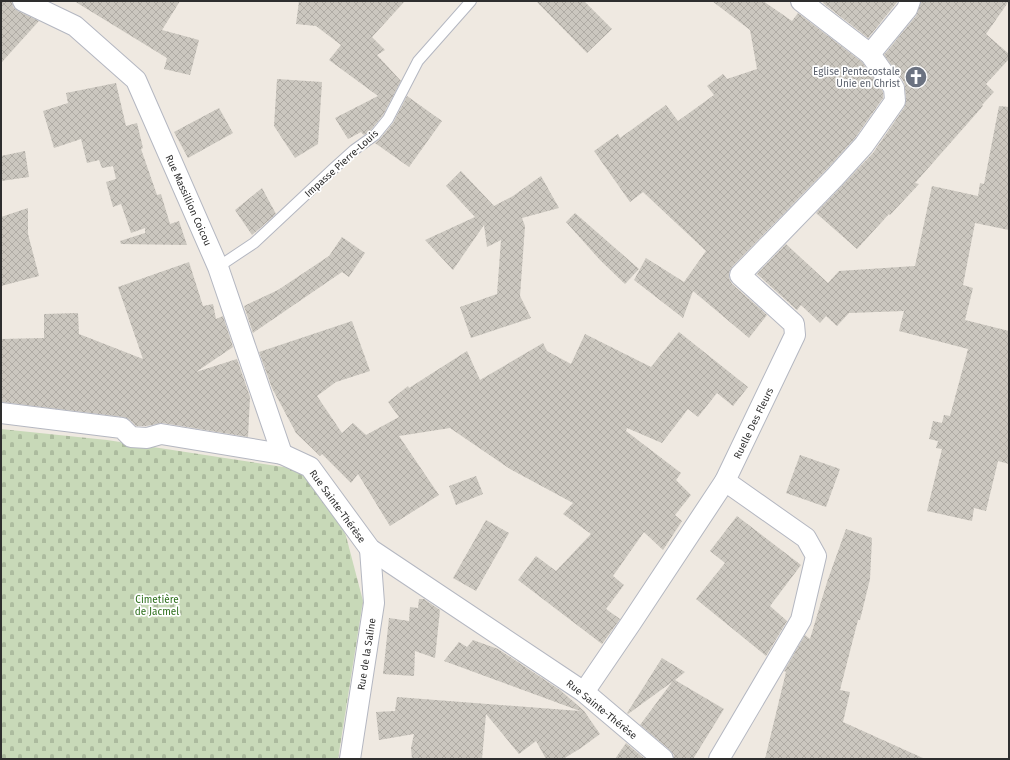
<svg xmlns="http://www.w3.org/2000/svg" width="1010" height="760" font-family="'Fira Sans',sans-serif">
  <defs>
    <pattern id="cemetery-stones" width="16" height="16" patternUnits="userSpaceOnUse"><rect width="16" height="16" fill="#c8d9b8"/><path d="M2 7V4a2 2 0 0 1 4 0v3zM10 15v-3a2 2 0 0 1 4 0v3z" fill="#acbb9e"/></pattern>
    <pattern id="building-cross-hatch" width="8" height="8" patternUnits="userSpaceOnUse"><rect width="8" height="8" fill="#cbc7bf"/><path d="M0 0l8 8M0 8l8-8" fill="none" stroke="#afaba4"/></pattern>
  </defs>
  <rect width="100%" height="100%" fill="#efe9e1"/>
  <path fill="url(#cemetery-stones)" d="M1 429 107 440 303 470 330 499 346 536 363 601 338 759H1Z"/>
  <g fill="url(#building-cross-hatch)">
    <path d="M1 1H12L13 7 18 11 39 21 1 63Z"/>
    <path d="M74 1H180L162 30 199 40 190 75 164 69 167 58Z"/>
    <path d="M299 1H405L372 37 385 50 377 55 401 81 383 115 371 130 364 135 361 132 348 139 335 118 378 96 329 60 341 45 316 26 296 24Z"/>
    <path d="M536 1H584L612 29 587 53Z"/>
    <path d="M712 1H763L792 21 798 13 862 62 883 92V98L855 138 827 169 732 267 729 272V278L732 284 767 315 749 338 693 291 683 318 634 280 646 258 684 282 706 251 643 192 630 202 594 151 618 134 620 138 666 105 678 121 714 95 707 86 723 74 727 79 757 69 750 30Z"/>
    <path d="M824 1H898L868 38 823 3Z"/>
    <path d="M921 1H1009L986 34 1009 54V59L986 84 994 92 982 105 983 106 915 183 919 184 890 215 889 214 857 249 816 213 873 153 904 108 906 100 905 87 904 82 884 55 916 16Z"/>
    <path d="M277 79 322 82 318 144 295 158 274 126Z"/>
    <path d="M116 83 126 126 137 123 143 148 141 149 157 195 161 194 170 224 179 221 187 245 121 244 120 241 145 233V228L131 233 121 204 113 207 106 182 116 179 113 166 102 168 99 160 87 163 81 139 54 148 43 111 68 103 66 93Z"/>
    <path d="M407 96 442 121 409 167 375 143 380 139 393 123Z"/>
    <path d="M999 106 1009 107V230L975 223 963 285 973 288 965 320 1009 331V464L998 461 986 511 974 508 972 521 927 511 942 449 936 448 938 441 929 439 933 421 942 423 944 415 950 416 968 349 899 331 904 311 849 313 837 326 826 316 820 323 801 305 797 310 757 274 786 244 828 283 839 271 915 266 932 186 978 196 980 183 984 184Z"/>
    <path d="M219 108 233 133 188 158 174 132Z"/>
    <path d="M25 151 29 177 1 181V156Z"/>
    <path d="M461 171 494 206 513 196 541 176 559 208 522 218 525 226 520 296 531 318 471 338 460 307 497 294 501 240 487 247 484 225 453 270 425 240 475 217 446 186Z"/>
    <path d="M262 188 276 214 252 235 235 210Z"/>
    <path d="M28 208V234L39 276 1 286V217Z"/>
    <path d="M575 213 639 269 625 284 600 260 566 222Z"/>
    <path d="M342 237 365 253 349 277 342 272 253 333 244 306 278 290 329 256Z"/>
    <path d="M189 262 203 306 213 304 216 319 223 316 233 347 196 372 237 359 250 397 248 437 163 423 146 426H136L130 420 123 417 1 402V339L44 338V314L78 313 79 334 143 359 118 287Z"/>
    <path d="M352 321 370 371 336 382 317 396 342 433 353 423 366 435 399 417 388 402 408 386 409 388 467 351 480 380 543 343 547 351 571 364 585 334 651 367 679 332 748 387 733 406 717 393 698 417 688 409 662 443 627 428 626 431 681 473 676 480 691 495 675 515 682 521 663 550 644 532 613 576 624 585 606 609 620 619 602 644 518 580 536 556 556 571 591 534 563 514 573 503 510 469 450 428 399 436 439 495 390 526 358 474 351 483 322 454 320 456 296 433 272 388 259 352Z"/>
    <path d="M800 455 840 469 826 507 786 493Z"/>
    <path d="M476 476 483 494 456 505 449 486Z"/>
    <path d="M737 516 801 565 770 606 787 621 766 656 696 599 725 563 710 551Z"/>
    <path d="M486 520 509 533 476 591 453 578Z"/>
    <path d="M846 529 872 538 870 579 860 620H858L840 690 850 692 843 722 925 759H765L786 672 784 671 805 635 810 639 827 582Z"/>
    <path d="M419 599H424L440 610 435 658 415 651 414 676 383 674 389 618 409 621 410 607 418 608Z"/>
    <path d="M473 640 498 649 560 690 584 711 600 734 581 748 563 759H546L536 741 519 754 486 714 482 759H412L411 748 414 734 379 740 376 712 395 711 397 697 580 711 444 661 459 642 467 647Z"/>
    <path d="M662 658 685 672 675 680 724 709 693 759H674V755L670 750 640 725 672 682 628 714 627 713Z"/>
    <path d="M626 743 645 759H615Z"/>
  </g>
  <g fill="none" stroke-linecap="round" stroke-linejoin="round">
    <g stroke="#b4b7c1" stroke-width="12">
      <path id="lane" d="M218 267 254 243 333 169 354 150 375 135 388 119 418 61 471 1"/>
    </g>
    <g stroke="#b4b7c1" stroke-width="22">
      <g id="street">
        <path d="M23 1 75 26 136 80 218 267 282 454"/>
        <path d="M870 54 907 9 910 1"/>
        <path d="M1 413 122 428 131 437 147 438 161 434 282 454 310 467 370 549 584 692 663 759"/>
        <path d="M584 692 631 623 725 481 795 335 794 324 740 275 835 177 864 145 895 101 894 88 870 54 801 1"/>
        <path d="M350 759 374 603 370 549"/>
        <path d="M719 759 801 620 816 556 806 538 725 481"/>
      </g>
    </g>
    <use href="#lane" stroke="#fff" stroke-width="10"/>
    <use href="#street" stroke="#fff" stroke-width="20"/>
  </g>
  <defs>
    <g id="church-disc" transform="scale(1.15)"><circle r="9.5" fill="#6b7280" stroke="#fff"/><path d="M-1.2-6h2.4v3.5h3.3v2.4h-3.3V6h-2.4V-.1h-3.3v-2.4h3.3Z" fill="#fff"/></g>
  </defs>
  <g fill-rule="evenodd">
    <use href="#church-disc" x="916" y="77"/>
  </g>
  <g text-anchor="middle" stroke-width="3.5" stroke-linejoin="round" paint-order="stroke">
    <g font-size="10" fill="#5b616d" stroke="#fff" text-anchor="end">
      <text x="900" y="75">Eglise Pentecostale<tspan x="900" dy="12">Unie en Christ</tspan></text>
    </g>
    <g font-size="10" fill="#2e2e2e" stroke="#fff">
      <text transform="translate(341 163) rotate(-42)" y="4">Impasse Pierre-Louis</text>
      <text transform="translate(189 200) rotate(66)" y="4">Rue Massillion Coicou</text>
      <text transform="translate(753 423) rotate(-64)" y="4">Ruelle Des Fleurs</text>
      <text transform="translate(338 506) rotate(54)" y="4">Rue Sainte-Thérèse</text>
      <text transform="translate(366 654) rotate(-81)" y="4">Rue de la Saline</text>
      <text transform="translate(602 709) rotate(39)" y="4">Rue Sainte-Thérèse</text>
    </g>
    <g font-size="10" fill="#2c6e1b" stroke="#fff">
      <text x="157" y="603">Cimetière<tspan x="157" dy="12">de Jacmel</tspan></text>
    </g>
  </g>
  <rect width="1010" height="760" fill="none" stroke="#2e2e2e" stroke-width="4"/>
</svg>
